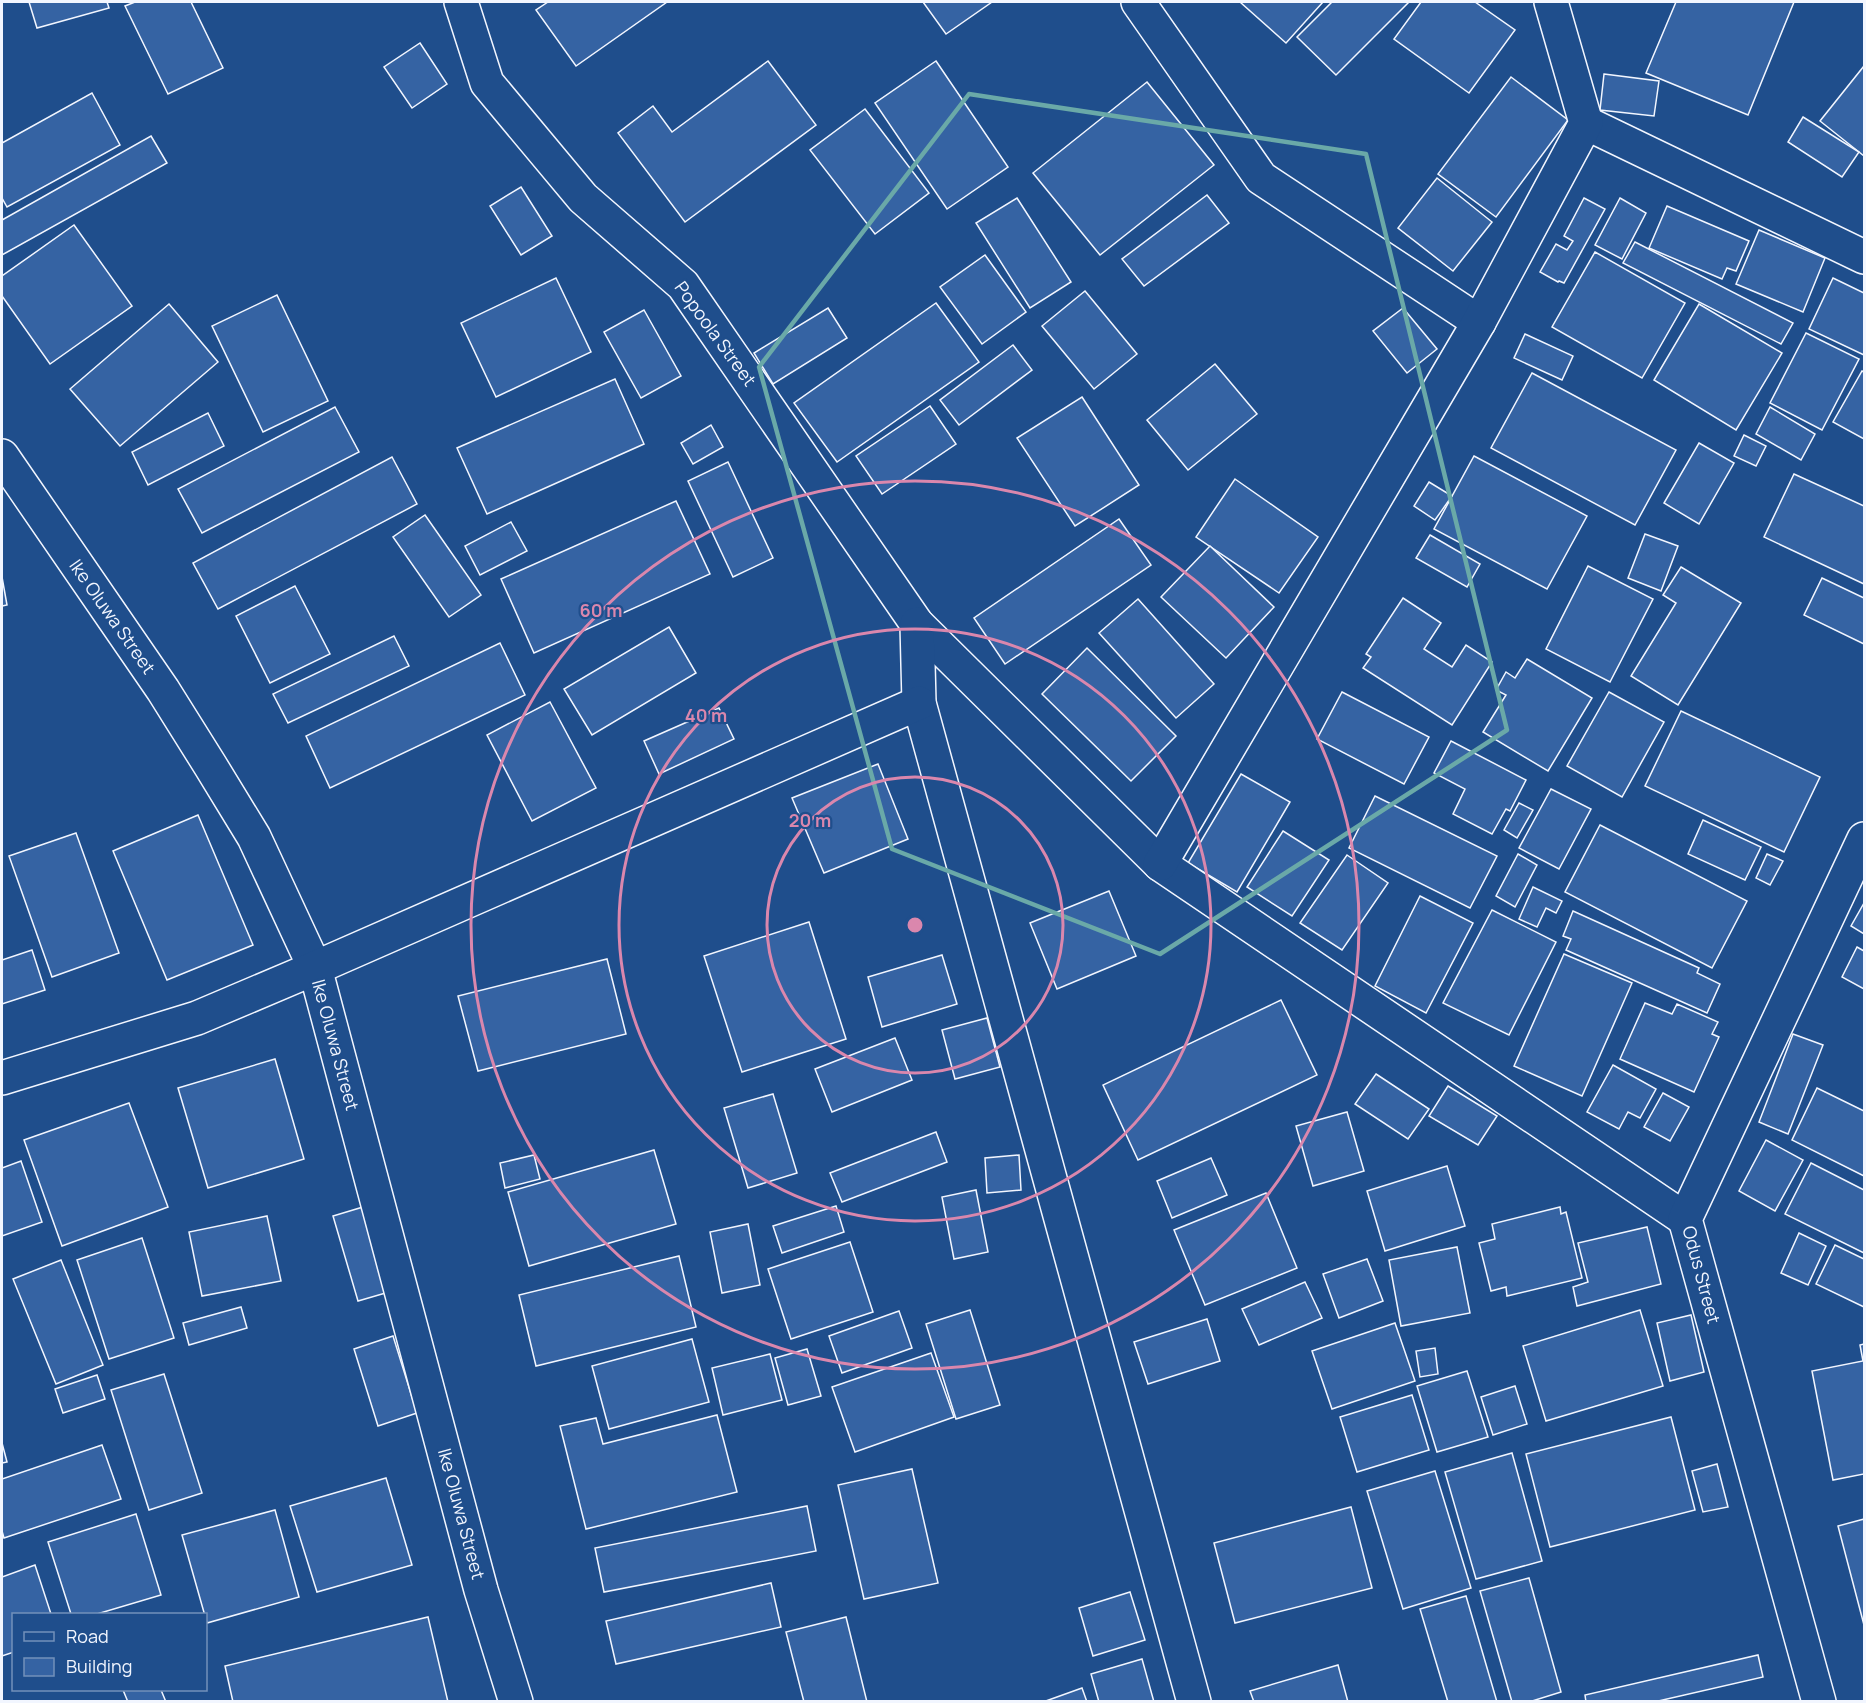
<svg xmlns="http://www.w3.org/2000/svg" width="1866" height="1703" font-family="Manrope,sans-serif">
  <rect width="100%" height="100%" fill="#1f4e8c"/>
  <g fill="#3563a3" stroke="#f2f6ff" stroke-width="1.5">
    <path d="M29 2H107L109 8 37 28Z"/>
    <path d="M135 2H191L223 68 168 94 125 6Z"/>
    <path d="M548 2H667L576 66 536 10Z"/>
    <path d="M923 2H992L946 34Z"/>
    <path d="M1240 2H1323L1286 43Z"/>
    <path d="M1332 2H1409L1336 75 1297 37Z"/>
    <path d="M1421 2H1475L1515 30 1469 93 1394 39Z"/>
    <path d="M1676 2H1794L1748 115 1646 73Z"/>
    <path d="M420 43 447 84 412 108 384 67Z"/>
    <path d="M768 61 816 125 685 222 618 133 653 106 672 132Z"/>
    <path d="M936 61 1008 167 947 209 875 103Z"/>
    <path d="M1864 66V156L1820 121Z"/>
    <path d="M1604 74 1659 81 1654 116 1600 110Z"/>
    <path d="M1511 77 1568 120 1496 217 1438 174Z"/>
    <path d="M1147 82 1214 165 1100 255 1033 173Z"/>
    <path d="M92 93 120 145 7 207 2 198V143Z"/>
    <path d="M865 109 929 193 875 234 810 150Z"/>
    <path d="M1803 117 1859 152 1842 177 1788 142Z"/>
    <path d="M151 136 167 163 2 255V220Z"/>
    <path d="M1437 178 1492 222 1453 271 1398 228Z"/>
    <path d="M521 187 552 236 521 255 490 206Z"/>
    <path d="M1207 195 1229 223 1144 286 1122 259Z"/>
    <path d="M1017 198 1071 282 1030 308 976 223Z"/>
    <path d="M1584 198 1605 209 1564 283 1559 281 1558 282 1540 272 1556 244 1567 250 1573 241 1564 236Z"/>
    <path d="M1620 198 1646 213 1622 259 1595 245Z"/>
    <path d="M1667 206 1749 241 1736 271 1727 268 1722 279 1649 248Z"/>
    <path d="M74 225 132 306 50 364 2 296V276Z"/>
    <path d="M1759 230 1825 258 1803 312 1736 284Z"/>
    <path d="M1635 242 1793 323 1781 344 1623 263Z"/>
    <path d="M1595 252 1685 303 1642 378 1552 327Z"/>
    <path d="M985 255 1026 312 982 344 940 287Z"/>
    <path d="M556 278 591 352 496 397 461 323Z"/>
    <path d="M1833 278 1864 293V355L1809 329Z"/>
    <path d="M1085 291 1137 354 1094 389 1042 326Z"/>
    <path d="M277 295 328 401 263 432 212 326Z"/>
    <path d="M936 303 979 362 837 462 794 403Z"/>
    <path d="M169 304 218 362 120 446 70 389Z"/>
    <path d="M1699 304 1782 353 1736 430 1654 380Z"/>
    <path d="M828 308 847 338 773 384 754 353Z"/>
    <path d="M1403 308 1437 349 1407 373 1373 331Z"/>
    <path d="M644 310 681 376 641 398 604 332Z"/>
    <path d="M1806 333 1859 359 1822 430 1770 403Z"/>
    <path d="M1525 334 1573 356 1562 380 1514 358Z"/>
    <path d="M1013 345 1032 370 959 425 940 400Z"/>
    <path d="M1215 364 1257 414 1188 470 1147 420Z"/>
    <path d="M1862 371 1864 372V439L1833 422Z"/>
    <path d="M1532 373 1676 450 1635 525 1491 448Z"/>
    <path d="M615 379 644 444 487 514 457 448Z"/>
    <path d="M1082 397 1139 485 1075 526 1017 438Z"/>
    <path d="M930 406 956 444 882 494 856 456Z"/>
    <path d="M335 407 359 452 202 533 178 489Z"/>
    <path d="M1770 407 1815 434 1801 460 1756 434Z"/>
    <path d="M208 413 224 446 148 485 132 452Z"/>
    <path d="M711 425 723 447 693 464 681 443Z"/>
    <path d="M1744 435 1766 446 1756 466 1734 456Z"/>
    <path d="M1699 443 1734 463 1699 524 1664 503Z"/>
    <path d="M1474 456 1587 516 1547 589 1434 529Z"/>
    <path d="M392 457 417 504 218 609 193 563Z"/>
    <path d="M728 462 773 558 733 577 688 481Z"/>
    <path d="M1794 474 1864 506V584L1764 537Z"/>
    <path d="M1235 479 1318 537 1279 593 1196 537Z"/>
    <path d="M1429 482 1452 496 1435 520 1414 506Z"/>
    <path d="M676 501 710 574 534 653 501 579Z"/>
    <path d="M425 515 481 595 449 617 393 537Z"/>
    <path d="M1119 519 1151 565 1005 664 974 618Z"/>
    <path d="M511 522 527 551 480 575 465 546Z"/>
    <path d="M1645 534 1678 546 1661 591 1628 578Z"/>
    <path d="M1430 535 1480 564 1467 587 1416 558Z"/>
    <path d="M1210 546 1274 607 1226 658 1161 597Z"/>
    <path d="M1588 566 1653 599 1610 682 1546 649Z"/>
    <path d="M1681 567 1741 603 1678 705 1631 676 1676 603 1663 595Z"/>
    <path d="M2 577 7 605 2 606Z"/>
    <path d="M1822 578 1864 598V644L1804 615Z"/>
    <path d="M295 586 330 654 270 683 236 616Z"/>
    <path d="M1403 598 1441 623 1424 649 1452 667 1466 645 1492 662 1452 725 1363 668 1371 657 1366 654Z"/>
    <path d="M1138 599 1214 684 1176 718 1099 633Z"/>
    <path d="M669 627 696 673 592 735 564 689Z"/>
    <path d="M394 636 409 666 288 723 273 694Z"/>
    <path d="M500 643 525 695 330 788 306 736Z"/>
    <path d="M1087 648 1176 736 1131 781 1042 694Z"/>
    <path d="M1527 659 1592 698 1548 771 1483 732 1506 695 1496 690 1506 672 1515 678Z"/>
    <path d="M1342 692 1429 737 1404 784 1317 739Z"/>
    <path d="M1609 692 1664 722 1622 797 1567 766Z"/>
    <path d="M550 702 596 788 532 821 487 735Z"/>
    <path d="M719 708 734 739 659 774 644 741Z"/>
    <path d="M1681 711 1820 777 1784 852 1645 786Z"/>
    <path d="M1451 741 1526 780 1510 811 1506 809 1492 834 1453 814 1465 789 1434 773Z"/>
    <path d="M878 764 908 839 824 873 792 798Z"/>
    <path d="M1241 774 1290 802 1237 892 1188 863Z"/>
    <path d="M1551 789 1591 809 1559 869 1519 848Z"/>
    <path d="M1375 796 1497 856 1470 908 1349 848Z"/>
    <path d="M1519 803 1533 810 1517 838 1504 830Z"/>
    <path d="M198 815 253 945 167 980 113 851Z"/>
    <path d="M1703 820 1761 847 1745 880 1688 854Z"/>
    <path d="M1600 825 1747 901 1712 968 1565 892Z"/>
    <path d="M1283 831 1329 860 1292 916 1247 887Z"/>
    <path d="M76 833 119 953 52 977 9 856Z"/>
    <path d="M1518 854 1537 865 1515 907 1496 896Z"/>
    <path d="M1767 854 1783 861 1770 885 1756 878Z"/>
    <path d="M1347 855 1388 883 1342 950 1300 923Z"/>
    <path d="M1533 887 1562 901 1556 913 1546 908 1537 927 1519 919Z"/>
    <path d="M1109 891 1136 956 1057 989 1030 923Z"/>
    <path d="M1420 896 1473 923 1426 1013 1375 986Z"/>
    <path d="M1864 903V934L1851 926Z"/>
    <path d="M1492 910 1556 942 1509 1035 1443 1003Z"/>
    <path d="M1573 911 1699 968 1697 973 1720 984 1707 1013 1566 950 1571 939 1563 936Z"/>
    <path d="M809 922 846 1039 742 1072 704 956Z"/>
    <path d="M1857 947 1864 951V989L1842 977Z"/>
    <path d="M32 950 45 990 2 1004V960Z"/>
    <path d="M1564 954 1632 983 1582 1096 1514 1066Z"/>
    <path d="M942 955 957 1004 882 1027 868 977Z"/>
    <path d="M607 959 626 1034 478 1071 458 996Z"/>
    <path d="M1281 1000 1317 1075 1138 1160 1103 1085Z"/>
    <path d="M1645 1003 1672 1014 1677 1004 1718 1022 1712 1034 1719 1037 1694 1092 1620 1059Z"/>
    <path d="M987 1018 1000 1067 955 1079 942 1030Z"/>
    <path d="M1793 1034 1823 1045 1788 1134 1759 1122Z"/>
    <path d="M895 1038 912 1080 832 1112 815 1069Z"/>
    <path d="M275 1059 304 1159 208 1188 178 1088Z"/>
    <path d="M1613 1065 1656 1089 1640 1118 1628 1112 1619 1129 1587 1112Z"/>
    <path d="M1376 1074 1429 1109 1408 1139 1355 1104Z"/>
    <path d="M1448 1086 1497 1116 1478 1145 1429 1116Z"/>
    <path d="M1817 1088 1864 1111V1176L1792 1140Z"/>
    <path d="M1663 1093 1689 1107 1670 1141 1644 1127Z"/>
    <path d="M773 1094 797 1173 748 1188 724 1108Z"/>
    <path d="M129 1103 168 1207 62 1246 24 1140Z"/>
    <path d="M1347 1112 1364 1171 1313 1186 1296 1126Z"/>
    <path d="M936 1132 947 1162 842 1202 830 1173Z"/>
    <path d="M1766 1140 1803 1160 1775 1211 1739 1191Z"/>
    <path d="M654 1150 676 1224 529 1266 508 1192Z"/>
    <path d="M534 1155 540 1179 505 1188 500 1163Z"/>
    <path d="M1019 1155 1021 1190 987 1193 985 1158Z"/>
    <path d="M1211 1158 1227 1195 1172 1218 1157 1181Z"/>
    <path d="M21 1161 42 1222 2 1236V1168Z"/>
    <path d="M1811 1163 1864 1190V1253L1785 1214Z"/>
    <path d="M1447 1166 1465 1226 1385 1251 1367 1191Z"/>
    <path d="M976 1190 988 1252 954 1259 942 1197Z"/>
    <path d="M1266 1193 1297 1268 1205 1305 1174 1230Z"/>
    <path d="M836 1206 844 1232 782 1253 773 1226Z"/>
    <path d="M363 1207 389 1292 358 1301 333 1216Z"/>
    <path d="M1560 1207 1561 1214 1566 1212 1582 1278 1507 1296 1506 1287 1491 1291 1479 1243 1495 1239 1492 1224Z"/>
    <path d="M267 1216 281 1281 202 1296 189 1232Z"/>
    <path d="M748 1224 760 1285 722 1293 710 1232Z"/>
    <path d="M1647 1227 1661 1284 1577 1306 1573 1287 1588 1282 1578 1243Z"/>
    <path d="M1799 1233 1826 1246 1808 1285 1781 1273Z"/>
    <path d="M142 1238 174 1338 109 1359 77 1260Z"/>
    <path d="M850 1242 873 1312 791 1339 768 1269Z"/>
    <path d="M1835 1245 1864 1259V1307L1816 1284Z"/>
    <path d="M1457 1247 1470 1313 1401 1326 1389 1260Z"/>
    <path d="M679 1256 696 1327 536 1366 519 1295Z"/>
    <path d="M1367 1259 1383 1301 1339 1318 1323 1274Z"/>
    <path d="M61 1260 103 1365 56 1384 13 1279Z"/>
    <path d="M1305 1282 1322 1318 1259 1345 1242 1309Z"/>
    <path d="M241 1307 247 1328 189 1345 183 1323Z"/>
    <path d="M970 1310 1000 1405 956 1419 926 1324Z"/>
    <path d="M1640 1310 1663 1386 1546 1421 1523 1346Z"/>
    <path d="M899 1311 912 1348 842 1373 829 1336Z"/>
    <path d="M1691 1315 1704 1372 1670 1381 1657 1323Z"/>
    <path d="M1207 1319 1220 1361 1148 1384 1134 1342Z"/>
    <path d="M1395 1323 1415 1381 1332 1409 1312 1351Z"/>
    <path d="M393 1336 417 1413 378 1426 354 1349Z"/>
    <path d="M692 1339 709 1402 609 1429 592 1366Z"/>
    <path d="M1864 1344V1474L1833 1480 1812 1371 1863 1361 1860 1345Z"/>
    <path d="M1435 1348 1438 1374 1420 1377 1416 1351Z"/>
    <path d="M807 1349 821 1396 788 1405 775 1358Z"/>
    <path d="M931 1353 954 1417 855 1452 832 1387Z"/>
    <path d="M770 1354 782 1400 723 1415 712 1368Z"/>
    <path d="M1467 1371 1488 1437 1437 1452 1417 1386Z"/>
    <path d="M164 1374 202 1493 149 1510 111 1390Z"/>
    <path d="M97 1375 105 1399 63 1413 55 1389Z"/>
    <path d="M1515 1386 1527 1424 1493 1435 1481 1397Z"/>
    <path d="M1412 1395 1429 1450 1357 1472 1340 1417Z"/>
    <path d="M717 1415 737 1492 586 1529 560 1426 596 1418 603 1444Z"/>
    <path d="M1671 1417 1695 1510 1550 1547 1526 1454Z"/>
    <path d="M2 1443 7 1462 2 1463Z"/>
    <path d="M102 1445 121 1499 4 1538 2 1531V1479Z"/>
    <path d="M1512 1453 1542 1561 1476 1579 1445 1472Z"/>
    <path d="M1717 1464 1728 1507 1703 1512 1692 1471Z"/>
    <path d="M912 1469 938 1583 864 1599 838 1485Z"/>
    <path d="M1435 1471 1471 1588 1403 1609 1367 1491Z"/>
    <path d="M386 1478 412 1565 317 1592 290 1506Z"/>
    <path d="M807 1506 816 1551 604 1592 595 1548Z"/>
    <path d="M1351 1507 1372 1588 1235 1623 1214 1543Z"/>
    <path d="M275 1510 299 1597 207 1623 182 1535Z"/>
    <path d="M136 1514 161 1595 97 1614H71L48 1542Z"/>
    <path d="M1864 1519V1625L1838 1526Z"/>
    <path d="M35 1565 51 1614H14V1652L2 1656V1577Z"/>
    <path d="M1529 1578 1561 1692 1529 1702H1512L1480 1591Z"/>
    <path d="M771 1583 781 1627 616 1664 606 1621Z"/>
    <path d="M1130 1592 1145 1640 1093 1656 1079 1608Z"/>
    <path d="M1466 1596 1497 1702H1448L1420 1609Z"/>
    <path d="M428 1617 448 1702H233L225 1666Z"/>
    <path d="M846 1617 867 1702H804L786 1632Z"/>
    <path d="M1758 1655 1763 1677 1654 1702H1586L1585 1695Z"/>
    <path d="M1142 1659 1154 1702H1099L1091 1674Z"/>
    <path d="M1338 1665 1348 1702H1254L1250 1691Z"/>
    <path d="M1082 1688 1087 1702H1043Z"/>
    <path d="M123 1690H161L166 1702H128Z"/>
  </g>
  <g fill="none" stroke-linecap="round" stroke-linejoin="round">
    <g stroke="#f2f6ff" stroke-width="36">
      <g id="street">
        <path d="M461 2 487 83 583 198 683 285 917 624 1160 864 1685 1219"/>
        <path d="M1138 2 1261 178 1479 322"/>
        <path d="M1586 123 1864 257"/>
        <path d="M2 456 163 690 210 765 254 837 315 968 481 1590 516 1702"/>
        <path d="M917 624 919 703 1194 1702"/>
        <path d="M1160 864 1479 322 1586 123 1551 2"/>
        <path d="M2 1078 197 1018 315 968 919 703"/>
        <path d="M1819 1702 1685 1219 1864 839"/>
      </g>
    </g>
    <use href="#street" stroke="#1f4e8c" stroke-width="33"/>
  </g>
  <path fill="none" stroke="#6aa9a8" stroke-width="4.5" stroke-linejoin="round" d="M969 94 1366 154 1507 730 1160 954 892 849 759 367Z"/>
  <g fill="none" stroke="#da87ad" stroke-width="3">
    <circle cx="915" cy="925" r="148"/>
    <circle cx="915" cy="925" r="296"/>
    <circle cx="915" cy="925" r="444"/>
  </g>
  <g text-anchor="middle" stroke-width="4.5" stroke-linejoin="round" paint-order="stroke">
    <g font-size="18" fill="#f2f6ff" stroke="#1f4e8c">
      <text transform="translate(715 334) rotate(54)" y="6">Popoola Street</text>
      <text transform="translate(112 617) rotate(55)" y="6">Ike Oluwa Street</text>
      <text transform="translate(335 1045) rotate(75)" y="6">Ike Oluwa Street</text>
      <text transform="translate(1701 1275) rotate(75)" y="6">Odus Street</text>
      <text transform="translate(461 1514) rotate(75)" y="6">Ike Oluwa Street</text>
    </g>
  </g>
  <circle cx="915" cy="925" r="9" fill="#da87ad" stroke="#1f4e8c" stroke-width="3"/>
  <g font-size="18" text-anchor="middle" font-weight="bold" fill="#da87ad" stroke="#1f4e8c" stroke-width="4.5" stroke-linejoin="round" paint-order="stroke">
    <text x="601" y="617">60 m</text>
    <text x="706" y="722">40 m</text>
    <text x="810" y="827">20 m</text>
  </g>
  <rect width="1866" height="1703" fill="none" stroke="#f2f6ff" stroke-width="6"/>
  <rect x="12" y="1613" width="195" height="78" fill="#1f4e8c" stroke="#7391ba" stroke-width="1.5"/>
  <rect x="24" y="1632" width="30" height="9" fill="#1f4e8c" stroke="#7391ba" stroke-width="1.5"/>
  <text x="66" y="1643" font-size="18" fill="#f2f6ff">Road</text>
  <rect x="24" y="1658" width="30" height="18" fill="#3563a3" stroke="#7391ba" stroke-width="1.5"/>
  <text x="66" y="1673" font-size="18" fill="#f2f6ff">Building</text>
</svg>
